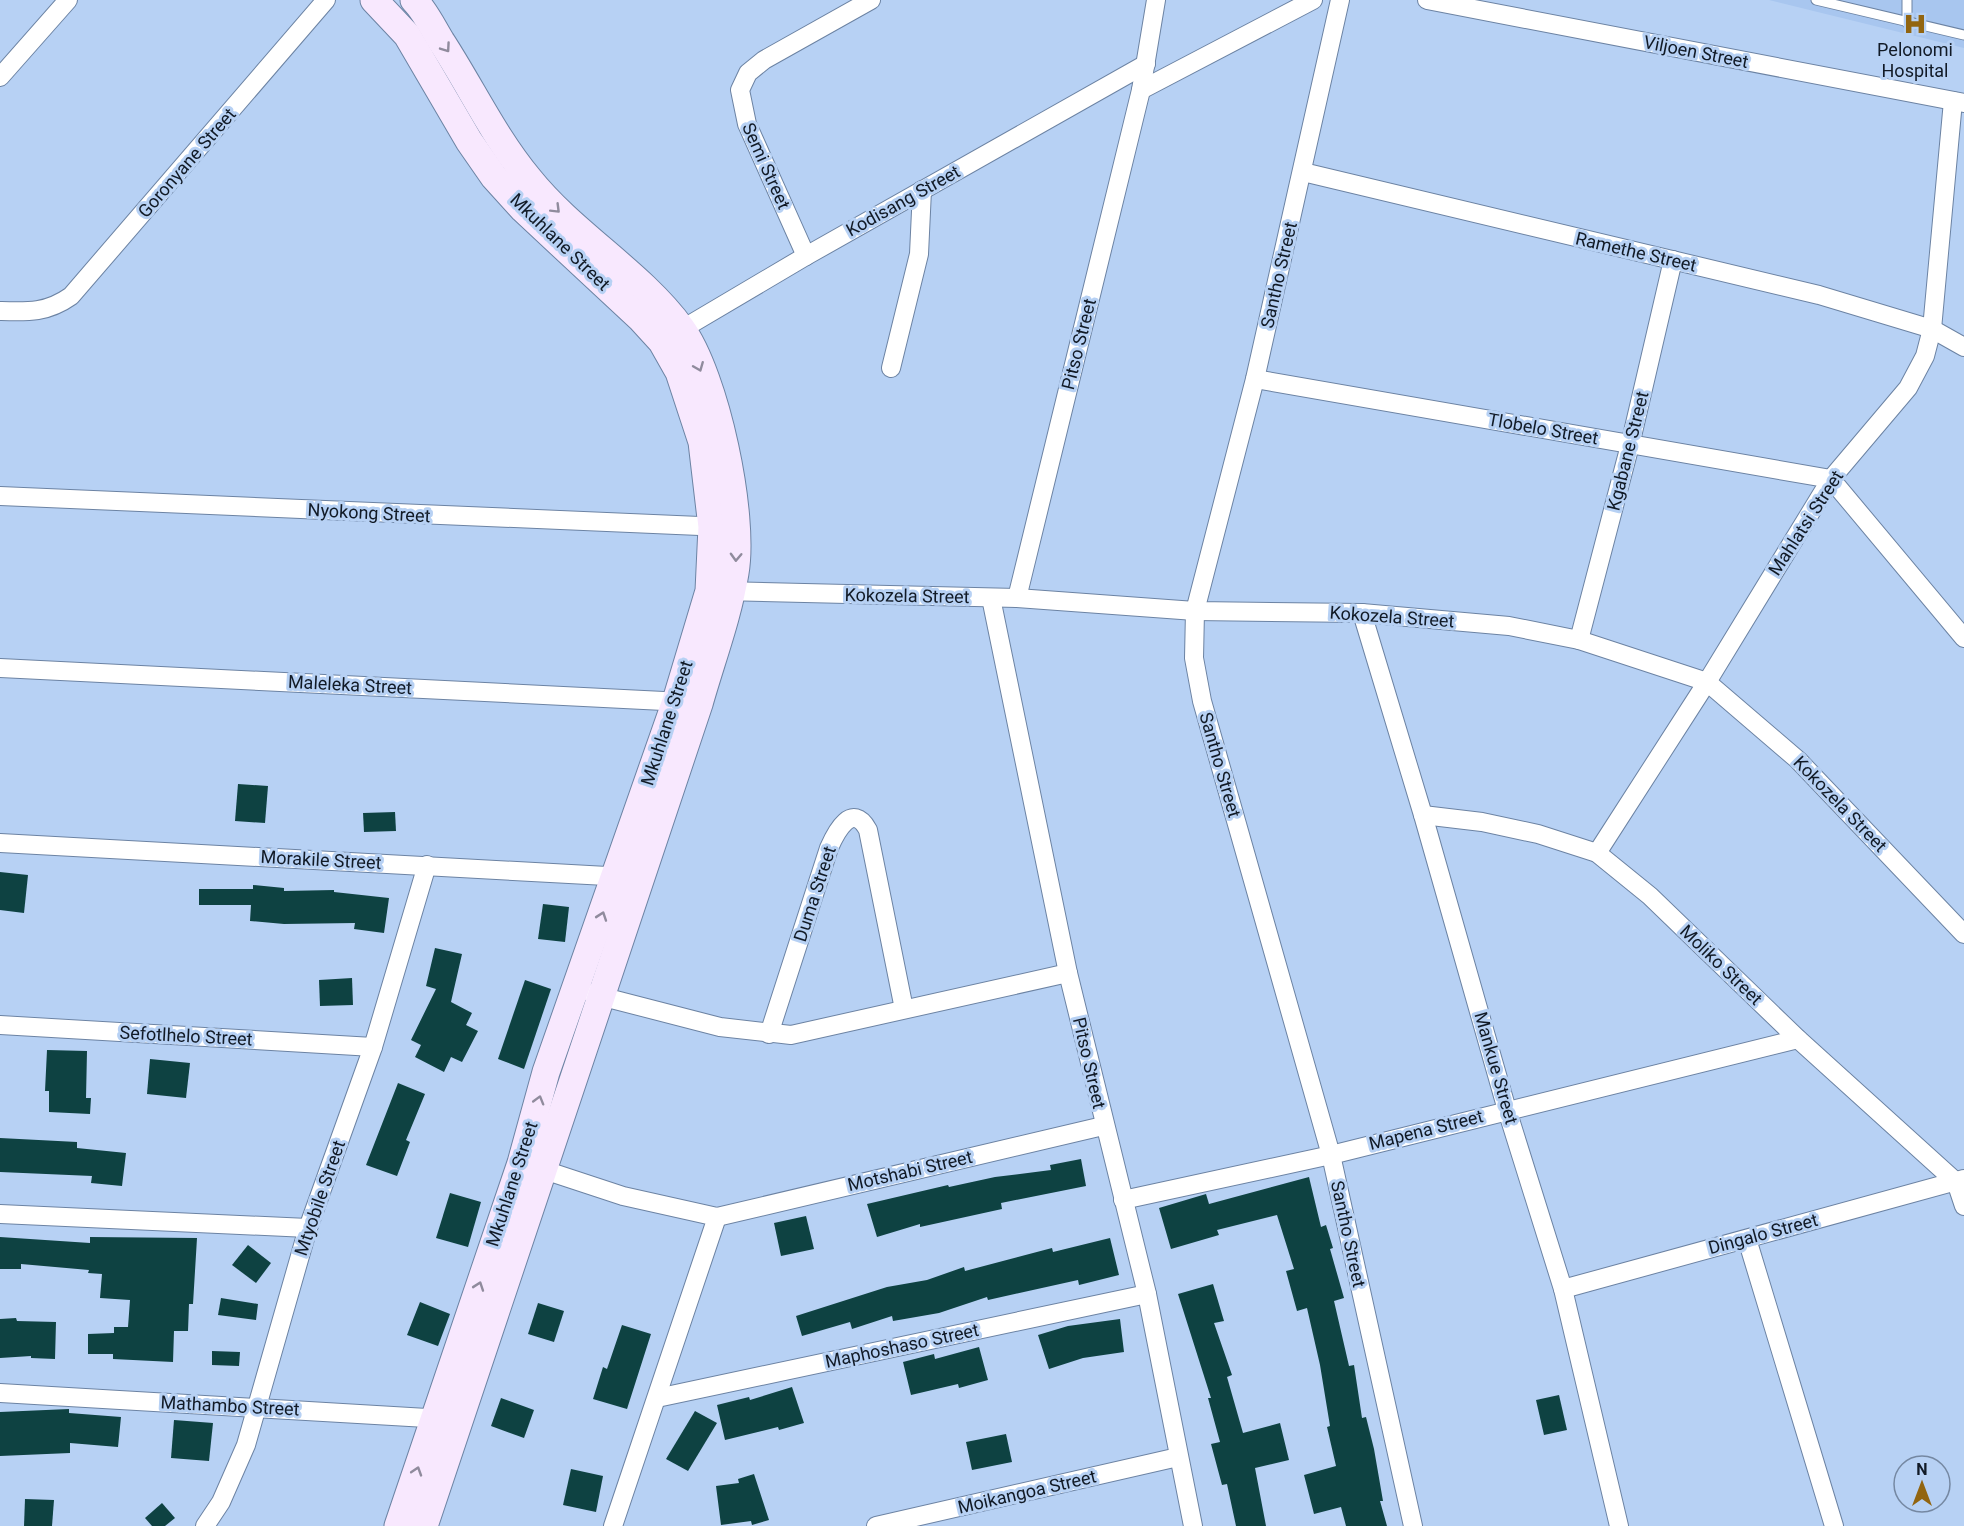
<svg xmlns="http://www.w3.org/2000/svg" width="1964" height="1526" font-family="Roboto,sans-serif">
  <rect width="100%" height="100%" fill="#b7d1f4"/>
  <path fill="#a8c6ef" d="M1769 0H1964V48Z"/>
  <g fill="#0e4242">
    <path d="M238 784 268 786 265 823 235 821Z"/>
    <path d="M395 812 396 831 364 832 363 813Z"/>
    <path d="M0 872 28 875 24 913 0 910Z"/>
    <path d="M253 885 284 888V891L334 890V892L389 898 384 933 354 929 355 923 284 924 250 921 251 905H199V889H253Z"/>
    <path d="M543 904 569 907 565 942 538 939Z"/>
    <path d="M435 948 462 954 451 1002 472 1013 466 1025 478 1031 462 1062 451 1057 444 1072 415 1057 421 1045 411 1040 436 989 426 986Z"/>
    <path d="M352 978 353 1005 320 1006 319 980Z"/>
    <path d="M525 980 551 989 524 1069 498 1059Z"/>
    <path d="M47 1050 87 1051 86 1098H91L90 1114 49 1112V1091H45Z"/>
    <path d="M150 1059 190 1063 186 1098 147 1094Z"/>
    <path d="M398 1083 425 1094 406 1140 410 1142 397 1176 366 1165Z"/>
    <path d="M0 1138 77 1142V1148L126 1153 122 1186 91 1183 92 1176 0 1172Z"/>
    <path d="M1081 1159 1086 1186 1001 1203 1002 1209 920 1227V1224L877 1237 867 1204 948 1185 949 1187 995 1177 1051 1170 1050 1165Z"/>
    <path d="M1309 1177 1321 1227 1326 1225 1333 1248 1330 1249 1344 1298 1334 1301 1349 1366 1354 1365 1362 1418 1366 1417 1374 1449 1383 1501H1380L1387 1526H1346L1341 1507 1314 1514 1304 1475 1336 1466 1327 1427 1330 1426 1320 1365 1307 1308 1297 1311 1286 1271 1294 1269 1277 1215 1217 1230 1219 1235 1171 1249 1159 1208 1206 1194 1209 1204Z"/>
    <path d="M450 1193 481 1202 468 1247 436 1238Z"/>
    <path d="M806 1216 814 1249 781 1256 774 1223Z"/>
    <path d="M0 1237 90 1243V1237L197 1238 193 1304H189L188 1331H174L173 1362 113 1359V1354H88V1334L114 1333V1327H128L130 1300 100 1298 102 1274 88 1273 89 1270 21 1264V1269H0Z"/>
    <path d="M1110 1238 1119 1275 1079 1285 1078 1280 988 1300 987 1297 939 1313 893 1321 892 1316 852 1329 850 1322 802 1336 796 1316 887 1287 927 1280 964 1267 965 1271 1052 1248 1053 1252Z"/>
    <path d="M248 1245 271 1263 256 1283 232 1265Z"/>
    <path d="M1213 1284 1224 1321 1214 1323 1232 1375 1227 1377 1243 1433 1280 1423 1289 1460 1255 1468 1266 1526H1236L1227 1484 1222 1485 1211 1444 1220 1442 1208 1398H1211L1178 1294Z"/>
    <path d="M221 1298 258 1304 256 1320 218 1315Z"/>
    <path d="M420 1302 450 1314 438 1346 407 1335Z"/>
    <path d="M538 1303 564 1311 554 1342 528 1334Z"/>
    <path d="M16 1318 17 1321 56 1322 55 1359 31 1358V1356L0 1358V1319Z"/>
    <path d="M1120 1319 1124 1352 1083 1358 1049 1369 1038 1335 1068 1326Z"/>
    <path d="M622 1325 651 1334 627 1409 593 1399 603 1367 607 1369Z"/>
    <path d="M979 1347 988 1380 959 1388 958 1384 911 1395 903 1362 934 1354 935 1359Z"/>
    <path d="M212 1351 240 1352 239 1366 212 1365Z"/>
    <path d="M792 1387 804 1423 779 1430 778 1427 725 1440 717 1405 749 1397 750 1400Z"/>
    <path d="M1559 1395 1567 1430 1544 1435 1536 1400Z"/>
    <path d="M501 1398 534 1410 524 1438 491 1426Z"/>
    <path d="M69 1409V1413L121 1417 118 1447 70 1443V1453L0 1456V1412Z"/>
    <path d="M695 1411 717 1423 688 1471 666 1459Z"/>
    <path d="M174 1420 213 1423 209 1461 171 1458Z"/>
    <path d="M1006 1434 1012 1462 972 1470 966 1442Z"/>
    <path d="M571 1469 603 1476 596 1512 563 1505Z"/>
    <path d="M754 1474 769 1520 752 1525 751 1521 721 1525 716 1486 739 1483 738 1479Z"/>
    <path d="M25 1499 54 1500 52 1526H24Z"/>
    <path d="M162 1503 175 1518 165 1526H152L145 1518Z"/>
  </g>
  <g fill="none" stroke-linecap="round" stroke-linejoin="round">
    <g stroke="#6c83a3" stroke-width="11">
      <g id="lane">
        <path d="M1816 0 1964 35"/>
        <path d="M1907 23V0"/>
      </g>
    </g>
    <g stroke="#6c83a3" stroke-width="20">
      <g id="street">
        <path d="M1340 0 1255 379 1195 611 1194 658 1202 701 1331 1155 1413 1526"/>
        <path d="M1427 0 1964 103"/>
        <path d="M0 77 68 0"/>
        <path d="M1141 90 1313 0"/>
        <path d="M1303 172 1819 295 1932 329 1964 347"/>
        <path d="M806 256 747 124 740 90 748 73 764 60 871 0"/>
        <path d="M0 311C28 312 47 313 71 296L326 0"/>
        <path d="M674 334 806 256 1146 64"/>
        <path d="M891 368 919 254 922 190"/>
        <path d="M1255 379 1831 479"/>
        <path d="M1831 479 1964 638"/>
        <path d="M0 496 723 527"/>
        <path d="M722 591 1017 598 1195 611 1362 613 1509 626 1579 640 1707 682 1798 760 1964 934"/>
        <path d="M991 598 1068 973 1147 1294 1193 1526"/>
        <path d="M1017 598 1141 90 1156 0"/>
        <path d="M1362 613 1423 815 1507 1110 1563 1289 1619 1526"/>
        <path d="M1579 640 1630 445 1673 260"/>
        <path d="M0 668 684 702"/>
        <path d="M1423 815 1482 822 1538 834 1597 853 1650 896 1798 1039 1956 1182 1964 1206"/>
        <path d="M0 843 625 877"/>
        <path d="M1597 853 1707 682 1831 479 1908 388 1925 356 1932 329 1953 101"/>
        <path d="M592 994 720 1027 791 1035 1068 973"/>
        <path d="M0 1025 373 1047"/>
        <path d="M769 1034 829 848C836 832 852 801 868 830L904 1009"/>
        <path d="M535 1167 623 1196 717 1217 1103 1126"/>
        <path d="M1123 1200 1331 1155 1798 1039"/>
        <path d="M0 1214 308 1228"/>
        <path d="M1747 1239 1834 1526"/>
        <path d="M1563 1289 1964 1179"/>
        <path d="M0 1393 444 1419"/>
        <path d="M657 1398 1147 1294"/>
        <path d="M205 1526 221 1502 246 1445 308 1228 373 1047 427 865"/>
        <path d="M613 1526 717 1217"/>
        <path d="M876 1526 1178 1457"/>
      </g>
    </g>
    <g stroke="#6c83a3" stroke-width="29">
      <g id="secondary">
        <path d="M374 0 407 35 469 141 494 177 523 209 641 319 662 342 679 372 702 442 712 527 709 591 676 701 546 1072 521 1163 398 1526"/>
        <path d="M414 0C425 11 433 28 441 41 471 87 494 137 529 179 573 234 641 273 681 328 716 376 745 515 735 573 728 617 711 661 699 704L424 1526"/>
      </g>
    </g>
    <use href="#lane" stroke="#fff" stroke-width="9"/>
    <use href="#street" stroke="#fff" stroke-width="18"/>
    <use href="#secondary" stroke="#f8e8fe" stroke-width="27"/>
  </g>
  <defs><path id="oneway-chevron" d="M-2-3.5L2.5 0L-2 3.5" fill="none" stroke-width="1.6" stroke-linecap="round" stroke-linejoin="round" transform="scale(1.5)"/></defs>
  <g stroke="#908b9d">
    <use href="#oneway-chevron" transform="translate(446 48) rotate(55)"/>
    <use href="#oneway-chevron" transform="translate(556 209) rotate(45)"/>
    <use href="#oneway-chevron" transform="translate(699 367) rotate(68)"/>
    <use href="#oneway-chevron" transform="translate(736 557) rotate(92)"/>
    <use href="#oneway-chevron" transform="translate(602 916) rotate(-71)"/>
    <use href="#oneway-chevron" transform="translate(539 1100) rotate(-74)"/>
    <use href="#oneway-chevron" transform="translate(479 1286) rotate(-71)"/>
    <use href="#oneway-chevron" transform="translate(417 1471) rotate(-72)"/>
  </g>
  <defs>
    <g id="hospital-bare" transform="scale(1.8)"><path d="M-5-5h3v3.5h4V-5h3V5h-3V1.5h-4V5h-3Z" fill="#926510" stroke="#b7d1f4" stroke-width="2.5" paint-order="stroke"/></g>
  </defs>
  <g fill-rule="evenodd">
    <use href="#hospital-bare" x="1915" y="24"/>
  </g>
  <g text-anchor="middle" stroke-width="6" stroke-linejoin="round" paint-order="stroke">
    <g font-size="18" fill="#111a26" stroke="#b7d1f4">
      <text x="1915" y="56">Pelonomi<tspan x="1915" dy="21">Hospital</tspan></text>
    </g>
    <g font-size="18" fill="#111a26" stroke="#b7d1f4">
      <text transform="translate(1696 52) rotate(11)" y="6">Viljoen Street</text>
      <text transform="translate(187 163) rotate(-49)" y="6">Goronyane Street</text>
      <text transform="translate(766 166) rotate(66)" y="6">Semi Street</text>
      <text transform="translate(903 201) rotate(-29)" y="6">Kodisang Street</text>
      <text transform="translate(560 242) rotate(44)" y="6">Mkuhlane Street</text>
      <text transform="translate(1636 252) rotate(13)" y="6">Ramethe Street</text>
      <text transform="translate(1279 275) rotate(-77)" y="6">Santho Street</text>
      <text transform="translate(1079 344) rotate(-76)" y="6">Pitso Street</text>
      <text transform="translate(1543 429) rotate(10)" y="6">Tlobelo Street</text>
      <text transform="translate(1628 451) rotate(-76)" y="6">Kgabane Street</text>
      <text transform="translate(369 513) rotate(3)" y="6">Nyokong Street</text>
      <text transform="translate(1806 523) rotate(-57)" y="6">Mahlatsi Street</text>
      <text transform="translate(907 596) rotate(1)" y="6">Kokozela Street</text>
      <text transform="translate(1392 617) rotate(4)" y="6">Kokozela Street</text>
      <text transform="translate(350 685) rotate(3)" y="6">Maleleka Street</text>
      <text transform="translate(667 723) rotate(-72)" y="6">Mkuhlane Street</text>
      <text transform="translate(1220 765) rotate(74)" y="6">Santho Street</text>
      <text transform="translate(1840 804) rotate(46)" y="6">Kokozela Street</text>
      <text transform="translate(321 860) rotate(3)" y="6">Morakile Street</text>
      <text transform="translate(815 894) rotate(-72)" y="6">Duma Street</text>
      <text transform="translate(1721 965) rotate(44)" y="6">Moliko Street</text>
      <text transform="translate(186 1036) rotate(3)" y="6">Sefotlhelo Street</text>
      <text transform="translate(1089 1063) rotate(77)" y="6">Pitso Street</text>
      <text transform="translate(1496 1068) rotate(74)" y="6">Mankue Street</text>
      <text transform="translate(1426 1130) rotate(-14)" y="6">Mapena Street</text>
      <text transform="translate(910 1171) rotate(-13)" y="6">Motshabi Street</text>
      <text transform="translate(512 1184) rotate(-72)" y="6">Mkuhlane Street</text>
      <text transform="translate(320 1198) rotate(-71)" y="6">Mtyobile Street</text>
      <text transform="translate(1348 1234) rotate(78)" y="6">Santho Street</text>
      <text transform="translate(1763 1234) rotate(-15)" y="6">Dingalo Street</text>
      <text transform="translate(902 1346) rotate(-12)" y="6">Maphoshaso Street</text>
      <text transform="translate(230 1406) rotate(3)" y="6">Mathambo Street</text>
      <text transform="translate(1027 1492) rotate(-13)" y="6">Moikangoa Street</text>
    </g>
  </g>
  <g transform="translate(1922 1484)"><circle r="28" fill="#b7d1f4" stroke="#7588a2" stroke-width="1.5"/>
  <path d="M0-4.5L10 22L0 15L-10 22Z" fill="#926510"/>
  <text y="-9" font-size="16" font-weight="bold" text-anchor="middle" fill="#111a26">N</text>
  </g>
</svg>
